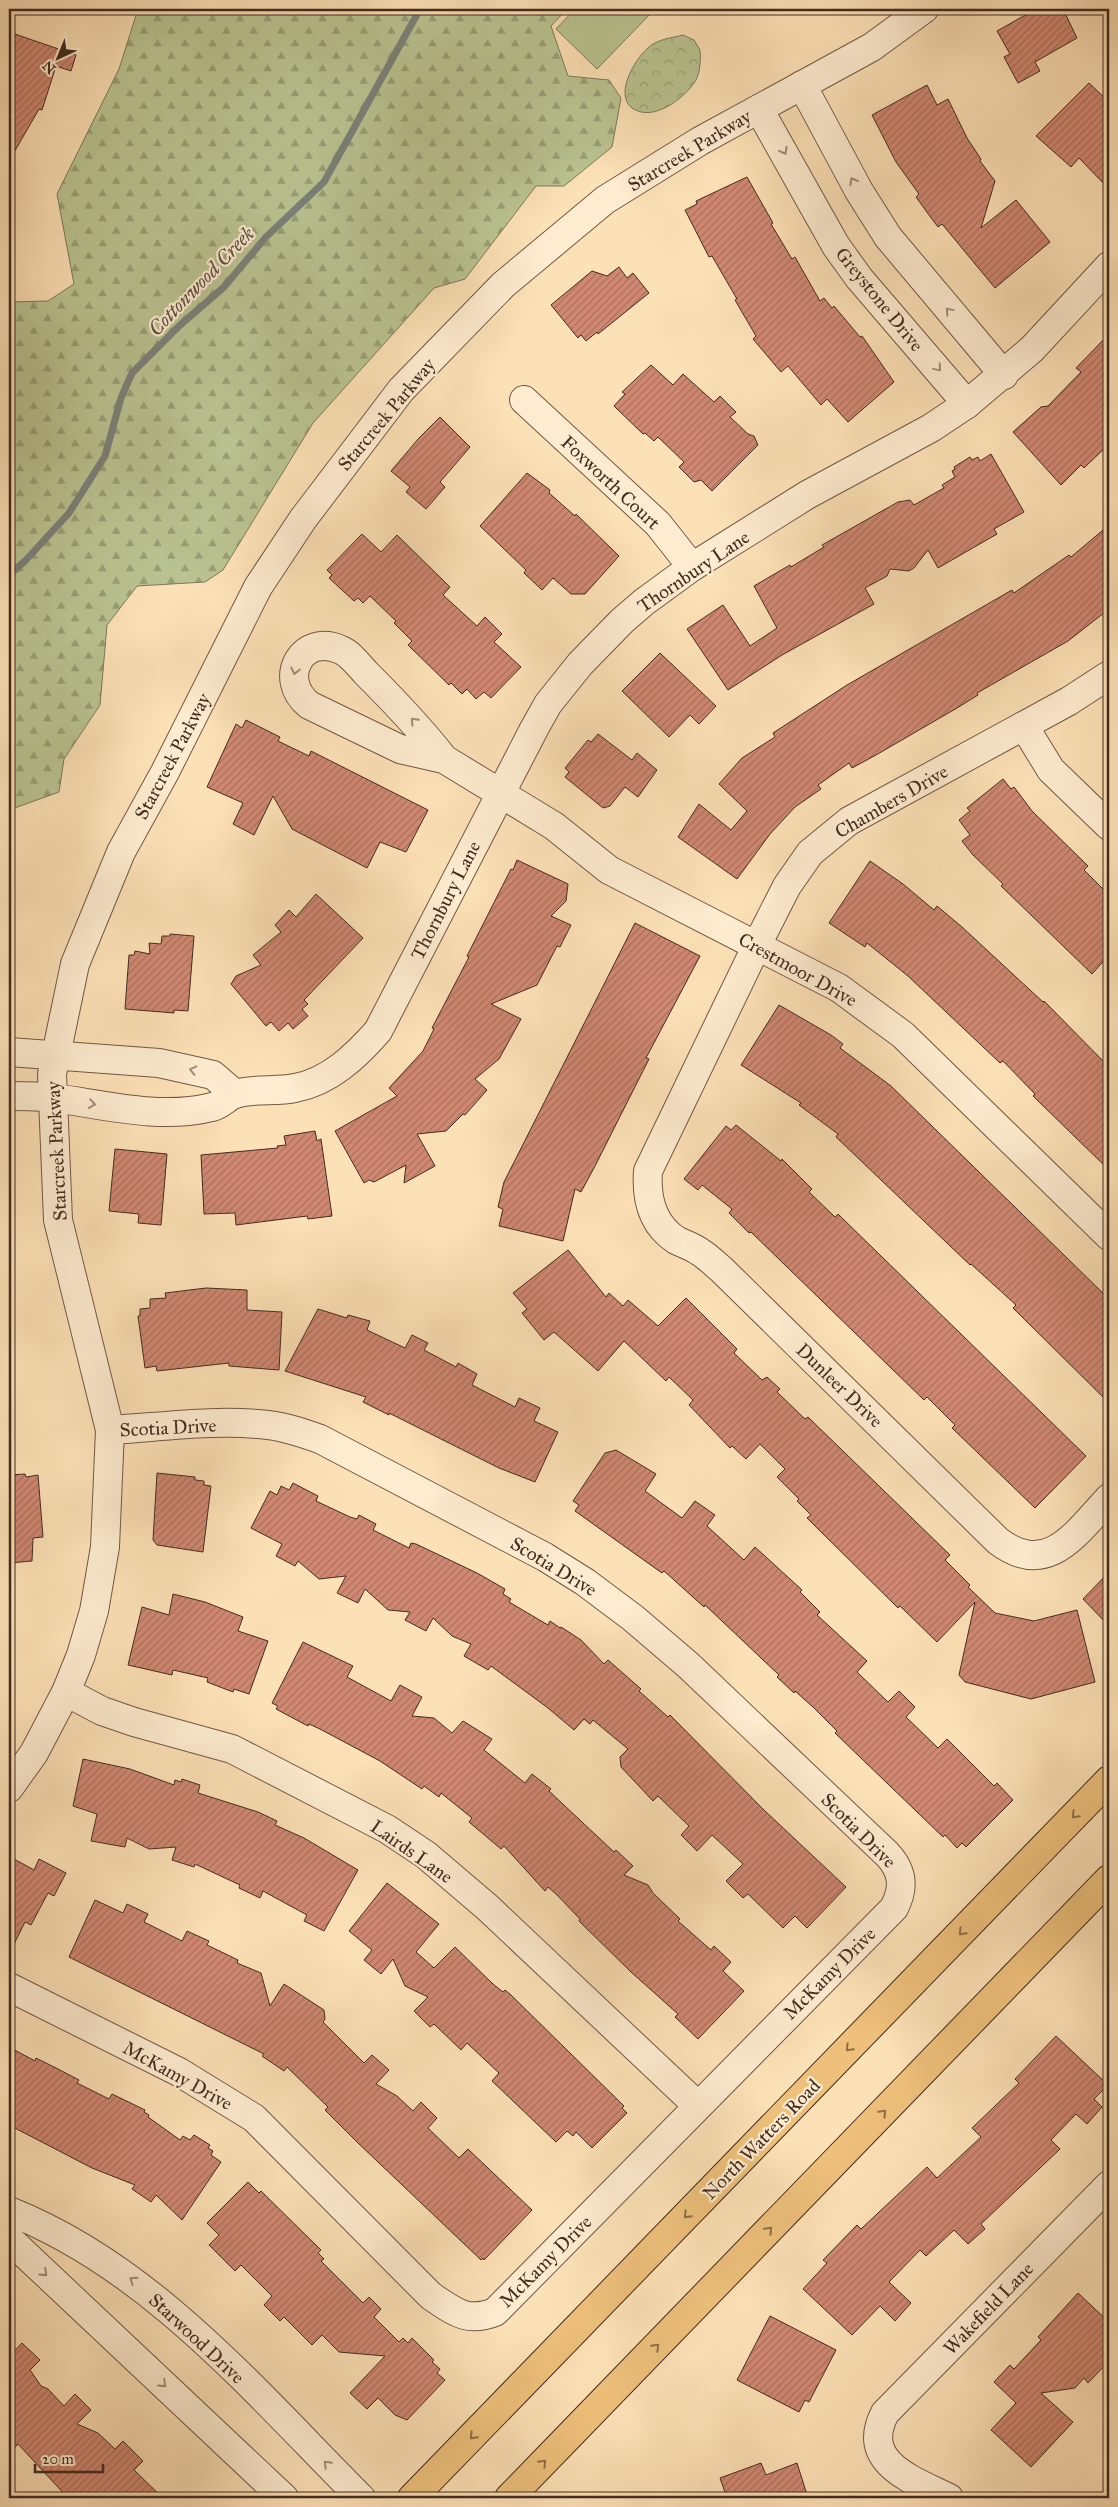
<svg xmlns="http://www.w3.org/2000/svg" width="1118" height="2507" font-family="'IM FELL Great Primer',serif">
  <defs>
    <pattern id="forest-firs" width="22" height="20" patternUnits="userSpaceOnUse" patternTransform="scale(1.25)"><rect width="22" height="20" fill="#bac492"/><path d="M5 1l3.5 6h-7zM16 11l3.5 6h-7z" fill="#999f77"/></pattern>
    <pattern id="park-crowns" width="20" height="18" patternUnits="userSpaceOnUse" patternTransform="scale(1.25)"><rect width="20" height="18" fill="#bac492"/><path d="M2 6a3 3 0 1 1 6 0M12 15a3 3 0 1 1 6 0" fill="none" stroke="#999f77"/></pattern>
    <pattern id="building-hatch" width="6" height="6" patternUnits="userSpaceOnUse" patternTransform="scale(1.25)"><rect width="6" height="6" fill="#d18873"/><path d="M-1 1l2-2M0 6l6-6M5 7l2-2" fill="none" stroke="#ab6f5e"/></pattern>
  </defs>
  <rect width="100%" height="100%" fill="#fde1b6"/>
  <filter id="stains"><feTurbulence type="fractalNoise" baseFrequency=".004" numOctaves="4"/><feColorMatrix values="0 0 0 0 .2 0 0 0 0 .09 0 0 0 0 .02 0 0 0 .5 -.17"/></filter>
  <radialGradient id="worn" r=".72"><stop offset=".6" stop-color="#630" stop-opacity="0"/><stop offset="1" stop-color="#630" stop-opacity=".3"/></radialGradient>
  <path fill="#bac492" stroke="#7e7859" d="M575 9H655L597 69 556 29Z"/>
  <path fill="url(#forest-firs)" stroke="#7e7859" d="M138 9H567L551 26 568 76 609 80 621 98 612 147 564 186H536L465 279 434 288 313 423 223 570 205 582 137 586 107 625 100 705 64 759 59 792 9 810V302L48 301 74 284 57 194 119 69Z"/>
  <path fill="url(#park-crowns)" stroke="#7e7859" d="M683 35 694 40 700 50C701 58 700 73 696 80 685 98 653 123 632 108 614 94 635 59 648 48 657 39 672 38 683 35Z"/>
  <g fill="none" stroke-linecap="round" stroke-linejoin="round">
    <path stroke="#7b827a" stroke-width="7" d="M9 575 25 561 69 513 105 456 121 398 132 373 179 326 224 287 266 237 324 182 420 9"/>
  </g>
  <g fill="url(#building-hatch)" stroke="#422b20">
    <path d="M1036 9H1063L1077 38 1035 62 1040 71 1018 83 1004 57 1010 54 997 31Z"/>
    <path d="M9 32 76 55 71 71 56 66 42 110 39 109 9 161Z"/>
    <path d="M1089 83 1109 102V189L1079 158 1071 167 1036 136Z"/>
    <path d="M927 85 937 105 948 99 967 138 981 159 980 161 995 181 981 228 1016 200 1050 242 995 288 942 224 938 227 929 215 916 197 919 194 896 162 872 115Z"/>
    <path d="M747 177 773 223 771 224 792 259 795 257 820 301 824 298 832 308 834 306 860 337 862 336 894 382 848 422 827 399 821 405 788 366 781 372 753 339 756 336 735 300 737 299 712 256 709 257 685 210 697 204 696 201Z"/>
    <path d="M619 267 627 278 633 273 649 293 598 334 597 332 586 341 581 335 578 338 551 305 592 271 607 276Z"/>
    <path d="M1109 334V444L1084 468 1081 465 1061 485 1013 432 1041 407 1048 406 1081 372 1076 368Z"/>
    <path d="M651 365 673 385 683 374 714 402 720 396 736 412 730 417 748 434 754 436 758 445 712 491 701 480 694 482 679 467 684 462 658 437 654 441 645 433 643 434 614 406 625 394 622 392Z"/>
    <path d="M440 417 470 447 440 482 445 487 426 509 406 492 410 487 391 471 419 438Z"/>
    <path d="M991 454 1024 512 994 529 997 534 938 568 928 550 914 568 909 571 890 569 887 576 865 588 874 604 782 655 728 690 687 629 723 605 750 646 777 628 754 586 790 565 791 567 824 547 822 545 898 502 910 500 914 505 944 488 942 485 955 477 952 471 955 469 954 467 970 457 972 460 978 457 980 461Z"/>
    <path d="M527 473 550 490 549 493 575 516 576 514 619 556 585 594H571L553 578 542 590 524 573 526 570 480 526Z"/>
    <path d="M1109 525V609L1068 641 977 693 978 695 957 708 876 755 852 768 849 763 818 785 821 789 795 807 770 834 737 879 678 837 699 804 731 830 747 811 719 784 742 758 775 737 773 733 847 685 1012 590 1014 593 1069 555 1071 557Z"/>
    <path d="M362 534 381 552 397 535 450 587 443 595 477 626 485 617 502 634 494 642 521 667 491 698 484 692 476 699 467 689 462 694 451 683 449 685 408 645 412 641 394 623 396 621 370 596 363 603 358 598 354 601 329 578 332 575 327 570Z"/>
    <path d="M660 653 716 706 699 724 690 715 669 737 622 691Z"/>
    <path d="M246 720 280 737 278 741 309 756 311 751 428 810 406 852 380 842 367 868 292 829 273 796 254 835 233 824 243 803 207 787 236 724 242 728Z"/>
    <path d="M598 734 632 760 637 753 657 770 638 797 625 787 610 806 603 808 565 777 569 772 565 768 588 740 591 742Z"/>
    <path d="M1003 779 1011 789 1014 787 1032 811 1088 866 1084 870 1109 895V955L1092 974 1001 886 1003 884 973 855 962 841 970 835 959 820 970 811 967 808Z"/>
    <path d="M517 860 568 884 566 901 551 916 571 925 560 947 557 946 537 985 491 1004 521 1019 499 1059 475 1079 487 1090 465 1115 463 1114 446 1131 417 1134 435 1166 404 1183 406 1165 374 1182 369 1180 364 1183 335 1131 397 1096 389 1088 423 1051 434 1029 432 1028 469 957 467 956 511 869 513 870Z"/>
    <path d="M870 861 903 884 934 910 937 906 962 927 1043 1002 1044 1001 1109 1067V1170L1033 1096 1035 1094 1003 1061 1000 1063 908 976 867 943 865 947 829 923Z"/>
    <path d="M316 894 363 938 304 1000 308 1004 302 1009 308 1016 293 1029 288 1023 279 1031 271 1022 266 1026 231 984 236 976 261 965 253 955 281 932 275 925 289 910 296 917Z"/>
    <path d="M635 923 700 956 646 1058 649 1059 595 1166 581 1192 575 1189 563 1241 499 1226 503 1209 498 1207 504 1182Z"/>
    <path d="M170 934 194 936 188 1011 174 1010V1013L125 1009 129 955H134L135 951 150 954 149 943 161 944 162 936H170Z"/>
    <path d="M779 1005 831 1035 843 1044 840 1048 891 1086 1109 1299V1403L1013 1308 1016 1305 971 1264 970 1265 836 1137 838 1134 799 1105 801 1103 741 1065Z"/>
    <path d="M736 1125 781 1161 782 1159 812 1189 809 1192 835 1217 838 1214 1086 1456 1035 1508 952 1428 955 1425 927 1397 924 1400 751 1232 749 1233 729 1213 732 1209 702 1185 698 1190 684 1179 726 1126 731 1130Z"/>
    <path d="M315 1131 317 1141 321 1139 332 1216 308 1219 307 1216 236 1225 235 1213 204 1214 201 1155 278 1148 277 1146 286 1145 284 1136Z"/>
    <path d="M115 1149 167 1154 161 1225 138 1223 139 1214 109 1211Z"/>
    <path d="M568 1250 606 1297 609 1293 623 1306 628 1300 658 1326 686 1298 737 1349 734 1353 762 1380 767 1377 780 1389 777 1392 805 1419 808 1417 950 1555 945 1560 970 1585 968 1587 995 1613 1034 1621 1077 1610 1095 1682 1031 1699 965 1682 959 1675 975 1602 937 1642 900 1606 898 1608 807 1518 811 1515 797 1501 799 1499 777 1477 785 1469 760 1444 746 1459 732 1446 730 1448 689 1405 693 1400 669 1377 666 1381 624 1341 598 1371 554 1332 544 1340 522 1313 527 1309 513 1293Z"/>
    <path d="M206 1288 247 1290V1310L282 1312 279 1370 229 1366V1363L157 1371 156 1366 145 1368 138 1316H140V1309L150 1308V1299L166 1298 165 1293Z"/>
    <path d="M318 1309 347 1318 348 1315 370 1321 367 1330 405 1348 412 1335 428 1343 424 1350 456 1367 458 1363 477 1374 472 1385 515 1407 519 1398 540 1408 534 1421 558 1432 535 1482 499 1468 389 1413V1415L363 1402 366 1397 285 1371Z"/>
    <path d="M616 1450 656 1474 645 1491 682 1518 695 1501 715 1515 707 1526 744 1560 755 1547 802 1590 800 1592 820 1612 817 1615 867 1661 857 1672 888 1702 899 1691 915 1707 906 1717 938 1748 947 1739 994 1786 997 1783 1013 1800 966 1847 962 1843 957 1848 945 1835 943 1837 835 1733 837 1731 813 1707 795 1691 794 1693 777 1677 779 1675 705 1605 704 1607 664 1571 662 1573 575 1511 579 1505 573 1501 605 1453Z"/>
    <path d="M157 1473 195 1477V1480L204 1481V1485L211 1486 203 1552 157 1545 153 1540Z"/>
    <path d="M25 1474 26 1477 38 1475 43 1537 33 1538 32 1561 9 1563V1475Z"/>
    <path d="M293 1483 318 1496 316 1501 350 1517 357 1519 359 1515 376 1524 373 1530 409 1548 411 1543 416 1544 477 1573 505 1589 503 1594 511 1599 509 1602 548 1625 550 1621 560 1628 561 1627 581 1640 604 1664 608 1660 641 1689 639 1691 668 1717 670 1715 764 1810 846 1887 807 1928 795 1916 783 1928 748 1894 743 1898 726 1881 743 1864 712 1835 697 1851 681 1835 689 1826 658 1796 653 1801 621 1767 620 1757 628 1749 593 1720 590 1724 584 1719 574 1730 548 1708 491 1666 488 1670 464 1656 471 1644 452 1636 433 1618 426 1631 405 1620 410 1612 388 1610 365 1589 358 1603 337 1593 346 1576 319 1579 298 1561 295 1566 276 1556 282 1544 251 1528 270 1491 277 1495 281 1486 289 1490Z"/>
    <path d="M1109 1572V1626L1083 1599Z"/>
    <path d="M173 1594 205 1602 243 1617 238 1631 268 1641 249 1694 234 1689 233 1692 207 1682 208 1678 173 1670 172 1675 128 1665 142 1607 169 1615Z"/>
    <path d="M303 1642 353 1666 347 1677 391 1701 400 1685 422 1697 412 1716 434 1718 452 1733 463 1721 492 1739 484 1750 525 1783 532 1774 551 1789 549 1791 614 1852 616 1850 633 1866 624 1875 648 1885 653 1893 680 1919 678 1921 711 1950 714 1946 731 1962 723 1971 744 1991 698 2039 675 2017 678 2014 631 1972 579 1921 580 1919 556 1894 548 1887 545 1891 504 1846 501 1849 469 1822 472 1818 441 1793 439 1797 424 1786 422 1789 380 1761 320 1729 309 1724 308 1726 276 1709 278 1706 272 1703Z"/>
    <path d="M83 1759 130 1769 174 1785 175 1780 181 1782 182 1779 200 1785 198 1793 258 1812 277 1821 275 1825 304 1838 358 1870 324 1931 304 1921 307 1915 263 1891 260 1898 239 1888 240 1885 195 1864 194 1867 172 1860 176 1847 149 1849 127 1838 125 1847 91 1841 97 1814 73 1806Z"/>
    <path d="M14 1859 34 1870 39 1859 66 1873 54 1896 48 1893 31 1925 25 1922 9 1954V1872Z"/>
    <path d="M387 1883 439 1924 416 1952 434 1968 455 1947 493 1984 503 1992 505 1990 511 1995 624 2106 622 2108 627 2113 592 2148 576 2132 573 2136 567 2131 556 2142 492 2081 499 2073 467 2043 461 2050 434 2024 430 2027 414 2011 428 1997 405 1986 393 1959 381 1974 364 1960 372 1950 349 1931Z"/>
    <path d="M95 1900 123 1913 127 1904 148 1914 144 1922 182 1941 187 1931 209 1941 207 1945 238 1960 237 1963 261 1973 270 2006 284 1984 324 2010 325 2019 323 2022 364 2063 372 2055 389 2070 376 2084 397 2096 413 2111 421 2102 437 2118 428 2128 459 2158 468 2149 532 2210 484 2260 483 2258 481 2260 358 2143 325 2110 328 2107 287 2067 284 2071 262 2056 264 2054 69 1957Z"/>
    <path d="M1056 2036 1108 2085 1094 2099 1102 2107 1087 2124 1076 2114 1051 2140 1060 2149 981 2224 985 2229 968 2244 954 2230 926 2256 920 2250 889 2282 911 2303 895 2321 880 2306 852 2335 803 2289 827 2263 823 2260 857 2225 861 2229 927 2167 937 2178 981 2137 972 2128 1019 2083 1015 2079Z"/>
    <path d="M9 2047 35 2061 36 2058 58 2069 79 2080 77 2083 109 2099 112 2094 145 2110 144 2112 149 2115 148 2117 180 2140 183 2136 190 2140 194 2135 210 2145 208 2148 213 2151 211 2155 221 2162 182 2220 156 2195 151 2202 132 2189 135 2185 92 2168 9 2125Z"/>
    <path d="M248 2182 259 2193 261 2191 321 2250 318 2253 324 2259 321 2261 363 2303 369 2297 381 2309 374 2317 399 2342 403 2338 408 2343 412 2338 434 2360 432 2362 440 2369 437 2373 445 2380 407 2420 395 2415 378 2398 367 2409 350 2393 385 2356 339 2352 322 2335 312 2345 284 2317 280 2321 264 2305 272 2296 241 2265 235 2271 209 2245 219 2235 207 2223Z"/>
    <path d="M1078 2293 1109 2322V2361L1088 2383 1084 2378 1075 2388 1041 2393 1073 2422 1031 2467 991 2430 1016 2403 994 2382 1010 2365 1014 2369 1041 2340 1038 2337Z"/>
    <path d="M770 2316 836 2350 809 2402 805 2400 799 2412 737 2380Z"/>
    <path d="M22 2343 40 2360 30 2370 41 2386 48 2389 64 2406 75 2394 91 2410 77 2424 98 2433 115 2449 123 2441 143 2461 134 2470 163 2498H68L18 2444 9 2454V2357Z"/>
    <path d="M761 2463 766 2475 797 2463 808 2498H727L720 2478Z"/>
  </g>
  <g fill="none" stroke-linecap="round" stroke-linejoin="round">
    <g stroke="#715846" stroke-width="30">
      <g id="minor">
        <path d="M802 85 859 191 888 237 1004 375"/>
        <path d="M759 109 836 246 859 278 967 404"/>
        <path d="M524 400 658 524 692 567"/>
        <path d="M1109 675 1069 701 849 821 810 853 787 886 757 945 648 1171C646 1198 652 1224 676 1240 684 1244 693 1247 700 1252 708 1257 715 1264 721 1269L998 1541C1048 1579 1077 1532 1109 1498"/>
        <path d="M1024 726 1051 770 1109 826"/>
        <path d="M444 759C420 728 394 701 366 673 359 666 351 654 341 650 303 632 276 678 309 705L400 749 444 759 554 826 609 870 839 988 903 1035 1109 1236"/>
        <path d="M9 1052 159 1063 213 1075 235 1094"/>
        <path d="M9 1096C24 1096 39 1096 54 1098 106 1105 160 1120 212 1107 221 1105 227 1097 235 1094 253 1088 276 1092 295 1088 329 1082 356 1056 378 1031L534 729 548 704 580 664 622 621 644 602 692 567 807 495 931 428 967 404 1032 349 1109 266"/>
        <path d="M66 1692 102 1711 134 1722 232 1749 387 1829 426 1855 487 1907 698 2106"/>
        <path d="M9 1788 34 1753 66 1692 81 1655 94 1611 105 1547 110 1430 58 1220 52 1074 75 964 121 852 165 772 258 587 303 519 401 390 503 285 605 200 700 141 872 47 924 9"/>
        <path d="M9 1987 179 2072 254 2118 431 2296C455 2312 467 2323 495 2312L894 1908C905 1887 903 1871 887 1854L688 1665 633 1618 585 1582 545 1557 320 1439C303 1433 286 1427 268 1425 216 1419 162 1427 110 1430"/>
        <path d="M9 2211C152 2268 254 2391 361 2498"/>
        <path d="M9 2239 284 2498"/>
        <path d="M949 2498C913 2480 859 2463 885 2413L1109 2185"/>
      </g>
    </g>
    <g stroke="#422b20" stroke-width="30">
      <g id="major">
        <path d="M412 2498 1109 1780"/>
        <path d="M509 2498 1109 1879"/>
      </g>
    </g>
    <use href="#minor" stroke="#feecd0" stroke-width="28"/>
    <use href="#major" stroke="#eec07b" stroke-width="28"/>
  </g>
  <defs><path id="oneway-chevron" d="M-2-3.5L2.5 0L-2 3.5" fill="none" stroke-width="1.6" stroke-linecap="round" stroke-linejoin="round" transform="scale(1.25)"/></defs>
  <g stroke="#a08c78">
    <use href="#oneway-chevron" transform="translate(784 151) rotate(61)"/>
    <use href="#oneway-chevron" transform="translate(853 181) rotate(-118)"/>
    <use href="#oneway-chevron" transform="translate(949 311) rotate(-130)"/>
    <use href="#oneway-chevron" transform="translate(938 368) rotate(50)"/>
    <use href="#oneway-chevron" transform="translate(295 671) rotate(102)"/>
    <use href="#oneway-chevron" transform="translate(414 721) rotate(-133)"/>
    <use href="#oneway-chevron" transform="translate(193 1070) rotate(-167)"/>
    <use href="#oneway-chevron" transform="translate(92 1104) rotate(8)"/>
    <use href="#oneway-chevron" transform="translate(44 2273) rotate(43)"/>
    <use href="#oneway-chevron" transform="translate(133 2280) rotate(-146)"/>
    <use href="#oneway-chevron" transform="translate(163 2384) rotate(43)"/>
    <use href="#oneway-chevron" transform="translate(327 2464) rotate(-135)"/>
  </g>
  <g stroke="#8f6e49">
    <use href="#oneway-chevron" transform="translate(1075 1815) rotate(134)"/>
    <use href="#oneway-chevron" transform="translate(962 1932) rotate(134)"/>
    <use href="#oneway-chevron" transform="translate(849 2048) rotate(134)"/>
    <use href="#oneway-chevron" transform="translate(883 2113) rotate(-46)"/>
    <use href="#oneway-chevron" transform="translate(687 2215) rotate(134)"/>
    <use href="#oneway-chevron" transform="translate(769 2230) rotate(-46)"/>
    <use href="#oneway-chevron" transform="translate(656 2347) rotate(-46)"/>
    <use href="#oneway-chevron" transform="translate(473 2436) rotate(134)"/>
    <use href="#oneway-chevron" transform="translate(543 2463) rotate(-46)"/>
  </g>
  <g text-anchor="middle" stroke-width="4.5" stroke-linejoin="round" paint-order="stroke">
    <g font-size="19" fill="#422b20" stroke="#feecd0">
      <text transform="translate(689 150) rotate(-31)" y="7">Starcreek Parkway</text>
      <text transform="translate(880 299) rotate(51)" y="7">Greystone Drive</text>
      <text transform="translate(386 414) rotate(-50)" y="7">Starcreek Parkway</text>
      <text transform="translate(611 482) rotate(43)" y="7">Foxworth Court</text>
      <text transform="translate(693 571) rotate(-34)" y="7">Thornbury Lane</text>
      <text transform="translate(172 756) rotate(-62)" y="7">Starcreek Parkway</text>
      <text transform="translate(891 801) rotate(-30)" y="7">Chambers Drive</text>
      <text transform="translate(445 900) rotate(-63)" y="7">Thornbury Lane</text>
      <text transform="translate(798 969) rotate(29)" y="7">Crestmoor Drive</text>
      <text transform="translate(56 1151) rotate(-93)" y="7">Starcreek Parkway</text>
      <text transform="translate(840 1385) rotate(44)" y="7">Dunleer Drive</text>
      <text transform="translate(168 1427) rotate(-3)" y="7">Scotia Drive</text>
      <text transform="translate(554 1566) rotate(31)" y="7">Scotia Drive</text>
      <text transform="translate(859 1830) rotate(45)" y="7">Scotia Drive</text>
      <text transform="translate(412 1851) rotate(35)" y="7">Lairds Lane</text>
      <text transform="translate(829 1973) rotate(-45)" y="7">McKamy Drive</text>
      <text transform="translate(178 2075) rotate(29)" y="7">McKamy Drive</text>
      <text transform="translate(761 2139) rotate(-46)" y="7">North Watters Road</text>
      <text transform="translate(545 2261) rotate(-45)" y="7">McKamy Drive</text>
      <text transform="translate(988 2308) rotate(-46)" y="7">Wakefield Lane</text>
      <text transform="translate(197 2338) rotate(43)" y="7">Starwood Drive</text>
    </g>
    <g font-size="20" font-style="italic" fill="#5a4f46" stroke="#feecd0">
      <text transform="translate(201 281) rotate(-46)" y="7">Cottonwood Creek</text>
    </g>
  </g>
  <rect width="1118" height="2507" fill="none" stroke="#fde1b6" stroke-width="30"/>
  <rect x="10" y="10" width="1098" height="2487" fill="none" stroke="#422b20" stroke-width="2.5"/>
  <rect x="15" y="15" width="1088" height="2477" fill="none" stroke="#422b20"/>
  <g transform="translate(58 58) rotate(224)" stroke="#feecd0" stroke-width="4" paint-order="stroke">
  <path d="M0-4L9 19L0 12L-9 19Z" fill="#422b20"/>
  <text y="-8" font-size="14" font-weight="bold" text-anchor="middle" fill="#422b20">N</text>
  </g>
  <path d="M35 2464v8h68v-8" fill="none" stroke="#422b20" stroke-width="2.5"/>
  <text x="42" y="2464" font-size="15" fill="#422b20" stroke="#feecd0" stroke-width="4" paint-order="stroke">20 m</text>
  <rect width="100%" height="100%" filter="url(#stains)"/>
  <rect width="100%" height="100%" fill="url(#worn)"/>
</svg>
